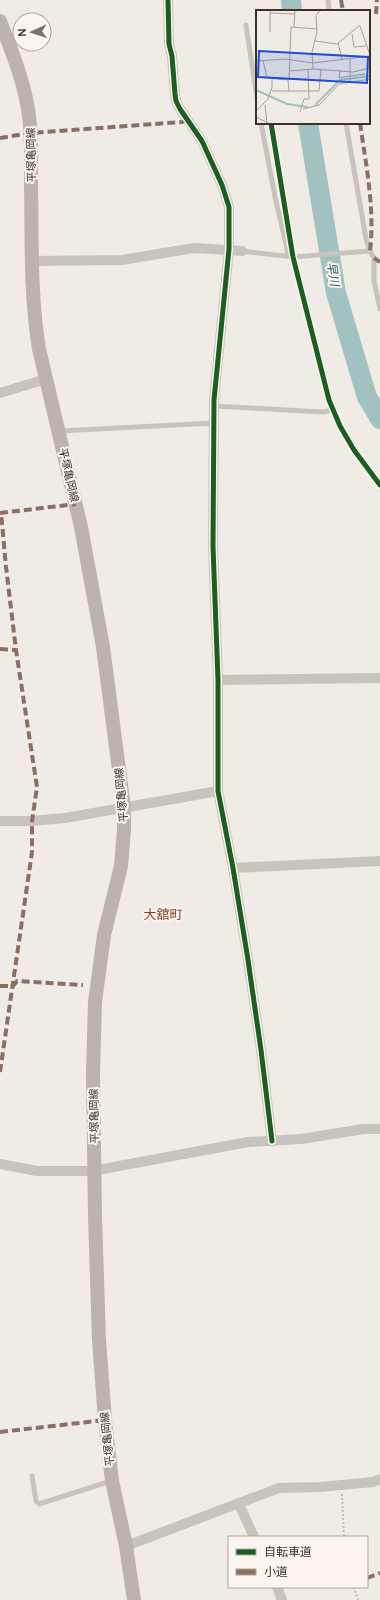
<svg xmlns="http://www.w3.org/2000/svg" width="380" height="1600" font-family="Manrope,'Noto Sans JP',sans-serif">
  <rect width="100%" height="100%" fill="#f0ebe5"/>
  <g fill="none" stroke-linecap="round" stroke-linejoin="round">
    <g stroke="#a1c2c1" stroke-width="20">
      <path d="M291 0 292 11"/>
      <path d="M308 123 336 293 367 397 380 419"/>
    </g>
    <g stroke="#c2bbb6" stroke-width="2" stroke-dasharray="2 2" stroke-linecap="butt">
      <path d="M342 1494 344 1537"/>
      <path d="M354 1587 358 1600"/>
    </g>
    <g stroke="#c9c3be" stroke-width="5">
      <path d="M328 0 329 11"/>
      <path d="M246 25 257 98"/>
      <path d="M261 123 275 197 286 244 288 256"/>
      <path d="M346 123 366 239 370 251 374 258V281L380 309"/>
      <path d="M242 251 293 257 370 251"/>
      <path d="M214 406 323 412 333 410 318 357 293 257"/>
      <path d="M59 431 214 423"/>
      <path d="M32 1476 36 1501 39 1504 111 1481"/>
    </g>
    <g stroke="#c9c3be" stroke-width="10">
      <path d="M168 0 169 44 172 56 175 94 176 101 180 109 202 141 222 185 229 207V249L214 400 213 546 218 680V791L233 868 248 960 261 1050 272 1141"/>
      <path d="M32 261 122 260 194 248 242 251"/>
      <path d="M0 393 46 379"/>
      <path d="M218 680 380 678"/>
      <path d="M0 821H32L65 818 218 791"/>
      <path d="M233 868 380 861"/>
      <path d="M0 1164 37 1171H92L248 1142 301 1139 364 1129H380"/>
      <path d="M239 1504 254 1537"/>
      <path d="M126 1546 279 1488 320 1487 373 1482 380 1479"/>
      <path d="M277 1587 282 1600"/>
    </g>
    <path stroke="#bab3ae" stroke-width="14" d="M0 21C12 52 25 83 29 116 32 138 31 161 31 183 32 238 30 294 39 349L81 527 103 647 124 808V829L121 866 104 935 95 1002 93 1073 95 1216 99 1340 105 1420 112 1481 126 1546 134 1600"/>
    <g stroke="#8d6e63" stroke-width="4" stroke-dasharray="8 4" stroke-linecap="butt">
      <path d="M341 0 343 11"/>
      <path d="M376 14 377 0"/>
      <path d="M360 123C366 165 375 208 370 251"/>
      <path d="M0 138 31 133 182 122 187 119"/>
      <path d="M374 258 380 262"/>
      <path d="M0 513 76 504"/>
      <path d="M0 649 16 650"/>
      <path d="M0 986H13L17 981 83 985"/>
      <path d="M0 1072 32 852V821L37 787 16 650 6 567 1 512"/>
      <path d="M0 1432 105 1420"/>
      <path d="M367 1578 380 1573"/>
    </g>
    <g stroke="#fbf5ee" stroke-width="8">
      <g id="cycleway">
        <path d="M168 0 169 44 172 56 175 94 176 101 180 109 202 141 222 185 229 207V249L214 400 213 546 218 680V791L233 868 248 960 261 1050 272 1141"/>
        <path d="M271 123 293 257 329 400 340 426 354 450 380 485"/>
      </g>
    </g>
    <use href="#cycleway" stroke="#1b5e20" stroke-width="5"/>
  </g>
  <g text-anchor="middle" stroke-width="4" stroke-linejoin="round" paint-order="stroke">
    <g font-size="11" fill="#3b302b" stroke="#fbf5ee">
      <text transform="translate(31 155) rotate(-91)" y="4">平塚亀岡線</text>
      <text transform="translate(69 475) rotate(77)" y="4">平塚亀岡線</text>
      <text transform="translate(121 795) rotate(-95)" y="4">平塚亀岡線</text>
      <text transform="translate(94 1116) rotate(-91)" y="4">平塚亀岡線</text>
      <text transform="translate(107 1439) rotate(-96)" y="4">平塚亀岡線</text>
    </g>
    <g font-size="12" font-style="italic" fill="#1f5a5e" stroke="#fbf5ee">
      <text transform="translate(333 274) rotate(81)" y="4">早川</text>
    </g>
    <g font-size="13" fill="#8c3b22" stroke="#fbf5ee">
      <text x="163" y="919">大舘町</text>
    </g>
  </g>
  <g transform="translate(256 10)">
    <rect width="114" height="114" fill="#f0ebe5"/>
    <path fill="none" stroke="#a1c2c1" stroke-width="2" d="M0 80 31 94 52 97M59 95 84 70 114 66"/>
    <path fill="none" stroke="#a8a09b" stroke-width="1" d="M14 3 39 4M104 16 114 45M38 17 39 0M14 22V0M96 24 98 37 110 36M59 31 81 34 104 15M82 33 86 49M7 50 11 68 33 70 35 17 61 19M0 51 29 49 57 53 114 46M57 59 56 42 61 22 60 5 65 0M84 60 83 68 93 66M34 61 57 59 97 62 114 58M94 66 109 64M32 70 33 82M52 70 65 71M94 71V48M16 81H63L65 59M9 95 11 113M47 99 63 95 83 74 114 69M0 101 12 89 16 78V69M44 102 48 89H53L52 60M0 107 14 114"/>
    <path fill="#1d4ed8" fill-opacity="0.15" stroke="#1d4ed8" stroke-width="2" d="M3 41 112 47 111 73 2 67Z"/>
    <rect width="114" height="114" fill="none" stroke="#3b302b" stroke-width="2"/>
  </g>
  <rect x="228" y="1536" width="140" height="52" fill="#fbf5ee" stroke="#aea6a0"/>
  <rect x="236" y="1549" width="20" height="6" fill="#1b5e20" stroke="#aea6a0"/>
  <text x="264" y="1556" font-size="12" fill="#3b302b">自転車道</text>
  <rect x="236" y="1569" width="20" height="6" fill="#8d6e63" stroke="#aea6a0"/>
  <text x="264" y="1576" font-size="12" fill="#3b302b">小道</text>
  <g transform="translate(32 32) rotate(267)"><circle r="19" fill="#fbf5ee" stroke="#aea6a0"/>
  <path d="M0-3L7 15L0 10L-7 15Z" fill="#7a716c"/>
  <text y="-6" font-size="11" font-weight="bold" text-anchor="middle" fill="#3b302b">N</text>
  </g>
</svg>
